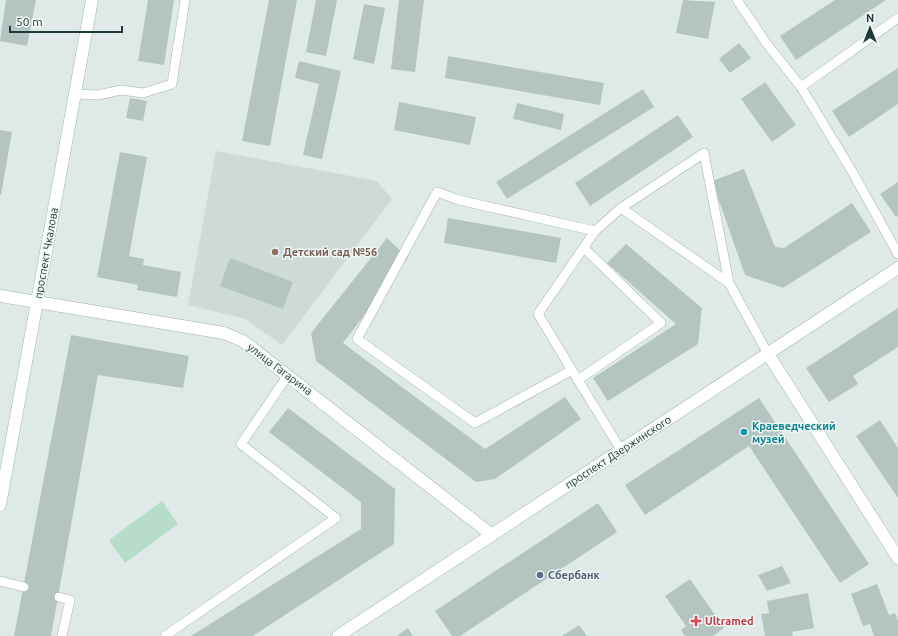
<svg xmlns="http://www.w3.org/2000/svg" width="898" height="636" font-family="Ubuntu,sans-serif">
  <rect width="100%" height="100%" fill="#dfeae8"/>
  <path fill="#cddad7" d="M216 151 377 181 392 199 282 345 245 319 188 305Z"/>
  <path fill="#b7dcc9" d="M162 501 178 524 125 563 109 540Z"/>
  <g fill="#b4c5c1">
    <path d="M6 0H36L27 46 0 41Z"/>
    <path d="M148 0H174L164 65 138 61Z"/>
    <path d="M269 0H297L270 146 242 141Z"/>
    <path d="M316 0H337L326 56 306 52Z"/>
    <path d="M399 0H424L415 72 391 69Z"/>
    <path d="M683 0 715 2 708 39 676 33Z"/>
    <path d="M835 0H886L796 60 780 36Z"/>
    <path d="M364 4 385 8 374 64 353 59Z"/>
    <path d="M739 43 751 58 730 73 719 59Z"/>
    <path d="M448 56 604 83 600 105 445 78Z"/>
    <path d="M299 61 341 71 322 159 303 155 319 84 295 78Z"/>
    <path d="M898 68V104L849 137 832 111Z"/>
    <path d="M765 82 796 125 772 142 741 99Z"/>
    <path d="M643 89 654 107 507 199 496 182Z"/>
    <path d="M130 98 147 101 143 121 126 118Z"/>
    <path d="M399 102 476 117 470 145 394 130Z"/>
    <path d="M517 103 564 114 561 130 513 119Z"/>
    <path d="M678 115 693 137 590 206 575 183Z"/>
    <path d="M0 130 12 132 1 195H0Z"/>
    <path d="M120 152 147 157 129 256 144 259 143 265 181 272 177 297 137 290 138 285 97 277Z"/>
    <path d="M744 169 775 247 784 248 852 203 871 232 783 288 745 275 712 181Z"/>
    <path d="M898 182V216L896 217 880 194Z"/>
    <path d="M448 218 561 238 556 263 444 243Z"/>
    <path d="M387 238 408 258 343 343 485 449 565 397 581 419 495 479 476 482 316 361 311 333Z"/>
    <path d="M626 244 702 308 698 344 608 401 593 378 676 324 607 263Z"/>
    <path d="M230 258 293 282 283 309 220 286Z"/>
    <path d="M898 308V347L853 376 858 384 829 402 806 368Z"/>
    <path d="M71 335 189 356 183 388 98 375 51 636H14Z"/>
    <path d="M759 398 869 564 840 583 749 446 645 515 625 485Z"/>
    <path d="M288 408 395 489 394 544 253 636H191L361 529V502L269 432Z"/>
    <path d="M880 420 898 448V498L856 436Z"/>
    <path d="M598 503 617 532 460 636H452L435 611Z"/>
    <path d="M782 566 791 583 767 591 758 575Z"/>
    <path d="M690 579 724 628 713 636H685L681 630 686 626 665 596Z"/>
    <path d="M877 584 889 615 895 613 898 621V636H874L870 624 863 626 851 594Z"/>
    <path d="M808 593 814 628 792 632 793 636H765L761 614 769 613 767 601Z"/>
    <path d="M579 625 587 636H562Z"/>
    <path d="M408 628 413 636H397Z"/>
  </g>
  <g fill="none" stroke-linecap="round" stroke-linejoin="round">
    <g stroke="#a2b2b0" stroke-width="10">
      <g id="lane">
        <path d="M737 0 767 44 801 87 853 173 898 254"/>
        <path d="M801 87 898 18"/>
        <path d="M75 94 98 95 121 90 143 93 172 84 185 0"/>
        <path d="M621 208 704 153 729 283"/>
        <path d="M595 231 621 208 729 283 768 354"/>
        <path d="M572 370 475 423 357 339 437 192 459 200 595 231 538 314 578 380 621 450"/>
        <path d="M578 380 661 323 584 248"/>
        <path d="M0 581 24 587"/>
        <path d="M59 597 70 600 62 636"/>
        <path d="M165 636 336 518 241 444 288 375"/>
      </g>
    </g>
    <g stroke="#a2b2b0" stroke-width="13">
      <g id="street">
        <path d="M37 302 224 333 243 341 492 535"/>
        <path d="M768 354 898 558"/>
      </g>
    </g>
    <g stroke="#9eb6b2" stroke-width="13">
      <g id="secondary">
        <path d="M0 296 37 302"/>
        <path d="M0 505 92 0"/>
        <path d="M338 636 898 268"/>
      </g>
    </g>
    <use href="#lane" stroke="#fff" stroke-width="9"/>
    <use href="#street" stroke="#fff" stroke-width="12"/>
    <use href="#secondary" stroke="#fff" stroke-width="12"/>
  </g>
  <circle fill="#8d6e63" stroke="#eff7f5" stroke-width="1.5" cx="275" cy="252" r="4"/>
  <circle fill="#0f9aa8" stroke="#eff7f5" stroke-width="1.5" cx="744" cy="432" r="4"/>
  <circle fill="#5c6f8a" stroke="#eff7f5" stroke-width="1.5" cx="540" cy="575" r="4"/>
  <path fill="#e0444e" stroke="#eff7f5" stroke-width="1.5" d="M694 615h4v4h4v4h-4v4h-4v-4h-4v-4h4z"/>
  <g text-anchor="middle" stroke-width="3" stroke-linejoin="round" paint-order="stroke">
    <g font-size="11" font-weight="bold" fill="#785e54" stroke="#eff7f5" text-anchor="start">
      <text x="283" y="256">Детский сад №56</text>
    </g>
    <g font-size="11" fill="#203a39" stroke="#eff7f5">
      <text transform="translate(46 253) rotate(-80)" y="4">проспект Чкалова</text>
      <text transform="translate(280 369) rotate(37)" y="4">улица Гагарина</text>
      <text transform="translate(618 452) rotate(-33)" y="4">проспект Дзержинского</text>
    </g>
    <g font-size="11" font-weight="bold" fill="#0d838f" stroke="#eff7f5" text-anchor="start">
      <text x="752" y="430">Краеведческий<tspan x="752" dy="13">музей</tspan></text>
    </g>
    <g font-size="11" font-weight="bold" fill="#4e5e75" stroke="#eff7f5" text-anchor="start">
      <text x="548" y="579">Сбербанк</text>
    </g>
    <g font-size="11" font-weight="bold" fill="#be3a42" stroke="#eff7f5" text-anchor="start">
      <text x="705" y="625">Ultramed</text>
    </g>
  </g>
  <g transform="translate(870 28)" stroke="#eff7f5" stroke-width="3" paint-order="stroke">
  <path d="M0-3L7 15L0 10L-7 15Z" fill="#203a39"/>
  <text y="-6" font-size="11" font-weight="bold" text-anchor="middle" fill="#203a39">N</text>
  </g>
  <path d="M10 26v6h112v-6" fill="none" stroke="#203a39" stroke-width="2"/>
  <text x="16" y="26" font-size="12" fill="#203a39" stroke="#eff7f5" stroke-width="3" paint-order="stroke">50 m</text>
</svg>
